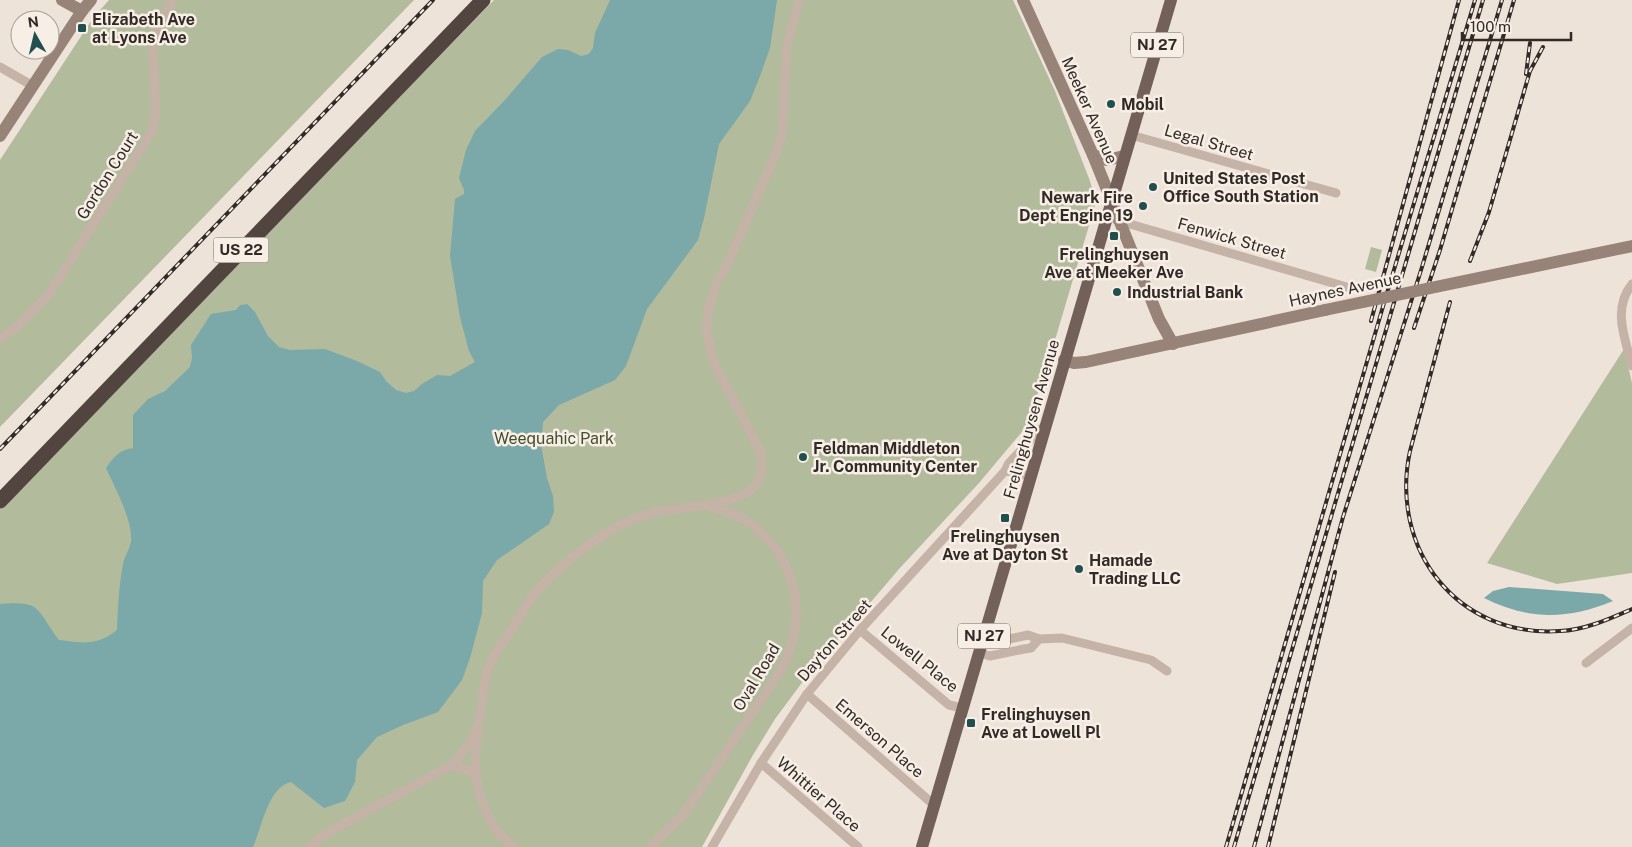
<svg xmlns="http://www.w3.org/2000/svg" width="1632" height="847" font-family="'Public Sans',sans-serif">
  <rect width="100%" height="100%" fill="#eee3d9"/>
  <g fill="#b2bb9b">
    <path d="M109 0H414L0 427V160L93 18Z"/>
    <path d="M494 0H1013L1055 91 1090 181 1096 202 1047 367 1026 427 979 483 899 569 801 684 775 719 753 755 702 847H0V509Z"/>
    <path d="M1371 247 1382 250 1376 272 1365 269Z"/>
    <path d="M1624 349 1632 383V573L1557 584 1487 563Z"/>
  </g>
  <g fill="#7ba8a8">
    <path d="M610 0H777L770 48 760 76 750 101 719 144 704 218 698 240 647 309 626 366 615 380 559 405 543 422 541 445 547 478 553 496 554 512 549 524 497 560 483 581 482 613 470 658 462 680 438 712 403 725 377 737 357 760 355 782 345 801 324 808 291 782C268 787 262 827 253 847H0V604C43 600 36 610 59 640 84 643 97 646 117 630 118 606 119 582 124 560 126 554 130 548 131 542 133 520 115 488 106 468 114 457 119 450 133 448V415L148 399 165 391 190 367 192 358 191 345 211 314 236 310 240 305 247 304 255 312 268 336 279 347 290 350 325 349 357 361 380 372 386 381 396 390 406 393 414 391 422 384 437 375 450 376 475 362 469 351 460 317 450 256 455 199 464 194V190L459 178 466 150 475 131 505 100 542 57 558 49 568 50 581 56 589 54 593 48 595 33Z"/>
    <path d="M1509 587 1603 594 1613 601C1567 620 1528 620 1484 598L1493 591Z"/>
  </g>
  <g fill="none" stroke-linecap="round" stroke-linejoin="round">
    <g stroke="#c5b3a7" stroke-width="9">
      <path d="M0 67 33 86"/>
      <path d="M1131 135 1336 193"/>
      <path d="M1116 220 1350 288"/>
      <path d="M1632 284C1612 309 1625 338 1632 366"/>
      <path d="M0 339 18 326 50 293 152 131 156 110 152 38 173 0"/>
      <path d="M1005 471 1014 472 1031 477"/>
      <path d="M860 630 949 705 962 708"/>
      <path d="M983 638 995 642 1028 635 1039 639 1062 638 1151 660 1167 671"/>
      <path d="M979 653 990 656 1024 649 1031 648 1039 639"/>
      <path d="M1586 663 1632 628"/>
      <path d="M807 694 934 805"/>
      <path d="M478 728C477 744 474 761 476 776 480 802 491 832 514 847"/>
      <path d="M761 763 858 847"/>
      <path d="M450 766 464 768 476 775"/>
      <path d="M309 847 327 833 450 766C463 755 476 736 479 719 483 702 483 683 489 666 494 654 503 642 511 631 519 618 526 604 536 592 554 571 575 554 599 538 615 526 638 516 657 512 684 506 737 506 755 486 763 478 762 464 761 453L713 361 707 332 708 312 716 284 725 269 775 156 782 135 787 47 799 0"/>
      <path d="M650 847 680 818 694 799 779 673C803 630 803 584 772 544 764 535 757 527 747 521 735 513 721 510 707 506"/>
      <path d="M712 847 761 763 807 694 860 630 1005 471 1009 463 1045 425"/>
    </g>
    <g stroke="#988379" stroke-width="12">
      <path d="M62 0 82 11"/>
      <path d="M1023 0 1093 155 1159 319 1173 344"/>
      <path d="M0 136 82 11 91 0"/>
      <path d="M1093 155 1107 160 1124 156"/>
      <path d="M1064 360 1074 363 1086 362 1325 310"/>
    </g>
    <path stroke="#736059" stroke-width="12" d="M922 847 1171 0"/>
    <path stroke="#52443f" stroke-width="15" d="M0 501 483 0"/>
    <g stroke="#322a27" stroke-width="4">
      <g id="rail">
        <path d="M1526 74 1530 43"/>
        <path d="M1470 261 1489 212 1530 71 1543 47"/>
        <path d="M1450 302 1410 451C1389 549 1457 638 1560 631 1585 630 1609 619 1632 609"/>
        <path d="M1371 321 1459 0"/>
        <path d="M1414 328 1440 250 1514 0"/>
        <path d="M0 449 433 0"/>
        <path d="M1226 847 1384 303 1475 0"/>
        <path d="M1234 847 1483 0"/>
        <path d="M1254 847 1343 517 1422 267 1502 0"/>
        <path d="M1268 847 1335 572"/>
      </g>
    </g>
    <use href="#rail" stroke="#f7eee5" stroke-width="2" stroke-dasharray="5.5" stroke-linecap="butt"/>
    <path stroke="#988379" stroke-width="12" d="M1325 310 1632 246"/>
  </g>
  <g fill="#214e4f" stroke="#f7eee5" stroke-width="2">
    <rect x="77" y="23" width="10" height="10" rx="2.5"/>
    <circle cx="1111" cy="104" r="5"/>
    <circle cx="1153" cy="187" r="5"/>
    <circle cx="1143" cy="206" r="5"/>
    <rect x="1109" y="231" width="10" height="10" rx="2.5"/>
    <circle cx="1117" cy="292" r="5"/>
    <circle cx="803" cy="457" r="5"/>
    <rect x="1000" y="513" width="10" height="10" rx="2.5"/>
    <circle cx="1079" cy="569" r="5"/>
    <rect x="966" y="718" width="10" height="10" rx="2.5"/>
  </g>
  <g text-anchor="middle" stroke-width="5" stroke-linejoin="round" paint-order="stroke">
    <g fill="#f7eee5" stroke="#6d6560" stroke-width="1">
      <rect x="1131" y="32.5" width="52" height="25" rx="4"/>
      <rect x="213.5" y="237.5" width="55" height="25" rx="4"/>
      <rect x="958" y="623.5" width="52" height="25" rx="4"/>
    </g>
    <g font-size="15" font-weight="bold" fill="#322a27">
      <text x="1157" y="50">NJ 27</text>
      <text x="241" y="255">US 22</text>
      <text x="984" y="641">NJ 27</text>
    </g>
    <g font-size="16" font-weight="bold" fill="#322a27" stroke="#f7eee5" text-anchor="start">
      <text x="92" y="25">Elizabeth Ave<tspan x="92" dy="18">at Lyons Ave</tspan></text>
      <text x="1121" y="110">Mobil</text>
      <text x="1163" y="184">United States Post<tspan x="1163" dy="18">Office South Station</tspan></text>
      <text x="1133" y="203" text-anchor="end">Newark Fire<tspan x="1133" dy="18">Dept Engine 19</tspan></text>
      <text x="1114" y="260" text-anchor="middle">Frelinghuysen<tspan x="1114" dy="18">Ave at Meeker Ave</tspan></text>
      <text x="1127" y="298">Industrial Bank</text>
      <text x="813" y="454">Feldman Middleton<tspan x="813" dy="18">Jr. Community Center</tspan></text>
      <text x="1005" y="542" text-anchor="middle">Frelinghuysen<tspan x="1005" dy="18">Ave at Dayton St</tspan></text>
      <text x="1089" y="566">Hamade<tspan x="1089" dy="18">Trading LLC</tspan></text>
      <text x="981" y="720">Frelinghuysen<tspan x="981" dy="18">Ave at Lowell Pl</tspan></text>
    </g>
    <g font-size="16" fill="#322a27" stroke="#f7eee5">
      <text transform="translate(1090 110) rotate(66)" y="6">Meeker Avenue</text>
      <text transform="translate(1209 142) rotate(16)" y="6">Legal Street</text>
      <text transform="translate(107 175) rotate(-58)" y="6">Gordon Court</text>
      <text transform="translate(1232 238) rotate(16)" y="6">Fenwick Street</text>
      <text transform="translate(1345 289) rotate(-12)" y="6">Haynes Avenue</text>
      <text transform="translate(1031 419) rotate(-74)" y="6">Frelinghuysen Avenue</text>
      <text transform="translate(834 640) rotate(-49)" y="6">Dayton Street</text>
      <text transform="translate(920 659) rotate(39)" y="6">Lowell Place</text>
      <text transform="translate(756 677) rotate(-59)" y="6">Oval Road</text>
      <text transform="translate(880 738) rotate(41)" y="6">Emerson Place</text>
      <text transform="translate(819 794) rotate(41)" y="6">Whittier Place</text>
    </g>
    <g font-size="16" fill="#434e2d" stroke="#f7eee5">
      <text x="554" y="444">Weequahic Park</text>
    </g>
  </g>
  <g transform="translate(35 35) rotate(352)"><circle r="24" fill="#f7eee5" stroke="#a8a099"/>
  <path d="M0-4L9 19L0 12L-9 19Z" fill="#214e4f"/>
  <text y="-8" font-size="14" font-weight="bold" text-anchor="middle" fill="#322a27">N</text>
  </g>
  <path d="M1462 32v8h109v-8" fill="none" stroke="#322a27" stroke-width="2.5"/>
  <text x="1470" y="32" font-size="15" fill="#322a27" stroke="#f7eee5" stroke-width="4" paint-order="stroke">100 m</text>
</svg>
